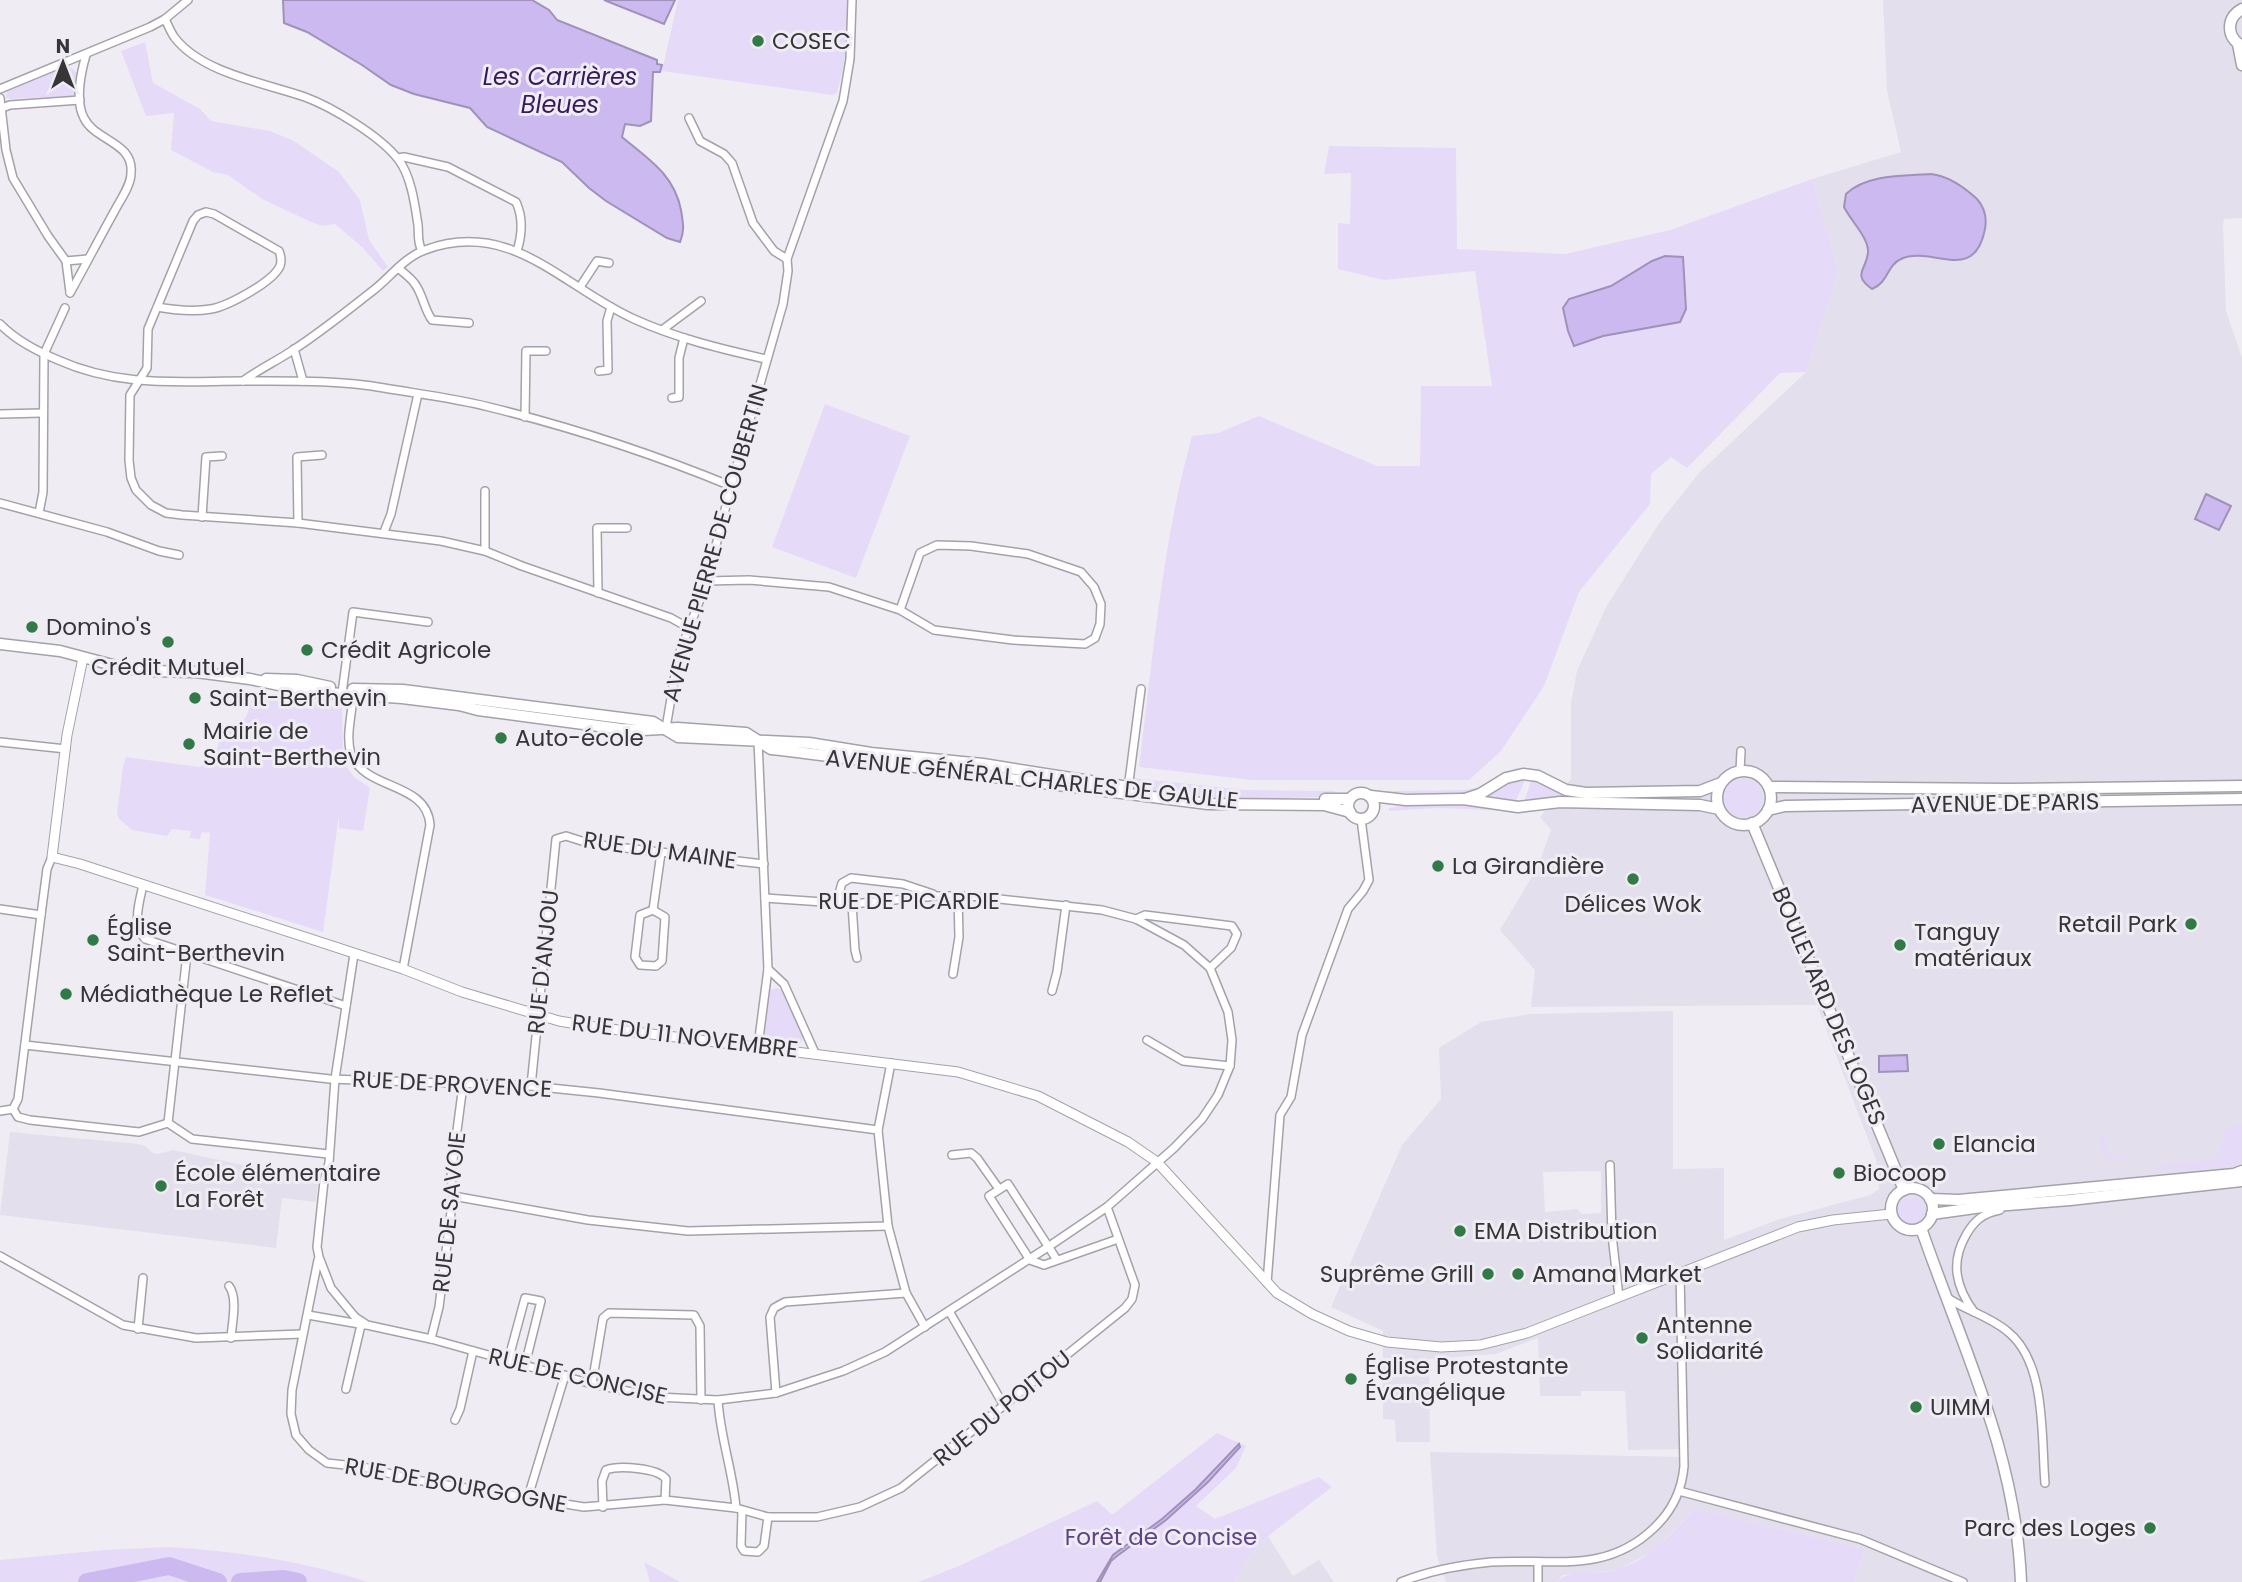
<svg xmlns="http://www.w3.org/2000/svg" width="2242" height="1582" font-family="Poppins,sans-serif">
  <rect width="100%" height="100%" fill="#efedf3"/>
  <g fill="#e4dfed" fill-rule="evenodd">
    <path d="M1883 0H2242V218L2224 219 2223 225 2226 311 2242 358V1582H1854L1865 1549 1695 1509 1653 1551 1618 1570 1563 1575 1556 1582H1446L1437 1557 1430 1452 1688 1457V1449L1628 1450 1625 1391H1581V1396H1540L1538 1338 1496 1354 1429 1359 1430 1442H1396L1395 1420 1383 1419V1331L1331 1307 1402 1145 1441 1099 1439 1048 1481 1022 1530 1014 1673 1011V1169L1724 1168V1240L1780 1219 1870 1195 1879 1189 1876 1160 1817 1005 1531 1007 1535 970 1500 930 1537 868 1551 830 1540 817 1571 779V703L1577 671 1606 607 1660 522 1699 473 1806 372 1839 272 1812 179 1901 152 1887 91ZM1601 1171V1213L1582 1214 1577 1209 1545 1212 1543 1172Z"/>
    <path d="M10 1132 139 1144 145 1146 153 1153 157 1154 173 1150 238 1164 319 1174 316 1202 282 1198 276 1248 0 1215Z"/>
    <path d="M1268 1536 1293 1576 1319 1560 1334 1582H1234L1247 1560Z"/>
  </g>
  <g fill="#e5dbf9">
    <path d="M678 0H848C850 33 846 61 837 93L832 95 662 71Z"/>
    <path d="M145 42 153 83 200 109 211 121 270 131 294 141 339 172 360 200 369 240 388 267 383 271 362 247 335 224 322 226 309 221 262 199 228 175 213 172 171 150 174 113 146 116 121 51Z"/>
    <path d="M67 66C81 70 82 86 74 96L11 99 6 98 7 90Z"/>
    <path d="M1329 146 1456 148 1457 249 1565 254 1670 230 1812 179 1839 272 1806 372 1780 373 1687 468 1671 457 1651 474 1650 504 1579 592 1544 686 1501 751 1469 780H1252L1139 767C1153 656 1162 544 1192 436L1218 433 1259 416 1377 466H1420L1421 386H1492L1475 271 1384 280 1338 269V223L1350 224 1351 173 1324 174Z"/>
    <path d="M825 404 910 436 856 578 772 547Z"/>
    <path d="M252 695 342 707 343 761 354 777 370 788 363 831 339 828V815L323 932 205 895 210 833 202 832 200 839 190 838 191 831 172 829 167 836 132 830 119 819 117 814 123 766 126 757 199 767C215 761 219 747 221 731 245 719 246 726 252 695Z"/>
    <path d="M1516 768H1528L1527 771 1464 795 1411 796 1410 793H1388V791L1465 790 1480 787Z"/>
    <path d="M1133 778 1246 790 1335 791V797C1279 797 1187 805 1136 785Z"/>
    <path d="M1526 778 1514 805 1485 800V796L1506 782Z"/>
    <path d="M1532 778 1591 799 1523 805Z"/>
    <circle cx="1743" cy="798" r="19"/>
    <path d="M1407 805H1469L1512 811 1439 808 1389 811V808Z"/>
    <path d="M777 988 782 990 803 1036 802 1041 797 1046 766 1042 764 1036 770 990Z"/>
    <path d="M2235 1124 2242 1125V1162L2234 1166 2187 1171 2181 1169 2155 1171V1166L2212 1160 2219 1154 2225 1131Z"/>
    <path d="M2099 1133H2105L2107 1156 2151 1157 2106 1160 2101 1149Z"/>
    <circle cx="1912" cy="1211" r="14"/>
    <path d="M1217 1433 1246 1446 1236 1468 1196 1506 1215 1519 1319 1477 1332 1487 1268 1536 1247 1560 1234 1582H918L959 1566 1097 1501 1112 1515Z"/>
    <path d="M1695 1509 1865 1549 1854 1582H1556C1572 1567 1598 1576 1618 1569 1650 1560 1672 1532 1695 1509Z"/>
    <path d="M168 1547C236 1551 303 1561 368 1582H0V1560L105 1550Z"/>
    <path d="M644 1562 680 1582H650Z"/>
  </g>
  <g fill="#ccb9f0" stroke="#9f91b9" stroke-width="2">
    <path d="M283 0H532L549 10 557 20 657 60V64L662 65 660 72H653L651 121 640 126 625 124 622 137C648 159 674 174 681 210 683 223 685 230 680 242L667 238 606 201 589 188 562 162 487 127 470 108 414 94 391 85 362 65 307 32 284 23Z"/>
    <path d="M604 0H675L664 24Z"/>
    <path d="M1931 174C1949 176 1964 187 1977 199 1985 208 1987 218 1985 229 1974 285 1932 245 1901 259 1887 265 1888 283 1872 289 1850 274 1869 268 1868 250 1867 236 1851 221 1844 207L1846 194C1867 174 1904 176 1931 174Z"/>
    <path d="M1665 256 1683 257 1686 309 1680 322 1603 336 1574 346 1568 331 1563 308 1569 299 1611 286 1652 261Z"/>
    <path d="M2206 494 2231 506 2219 530 2195 519Z"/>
    <path d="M1907 1055 1908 1071 1879 1072V1056Z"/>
    <path d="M1239 1444 1240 1447 1208 1482 1166 1520 1117 1556 1111 1561 1100 1582H1097L1113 1555 1162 1519 1196 1489Z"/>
  </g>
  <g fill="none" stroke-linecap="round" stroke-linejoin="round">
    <g stroke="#ccb9f0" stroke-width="18">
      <path d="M87 1582 169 1566 218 1582"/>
      <path d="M240 1582 284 1579 298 1582"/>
    </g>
    <g stroke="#a4a2a8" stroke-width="10">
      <g id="minor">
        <path d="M165 19C168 25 171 33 175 38 202 73 265 83 305 97 332 107 380 136 398 159 411 175 415 205 418 225 419 234 417 242 422 251"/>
        <path d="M0 89 150 27 165 19 188 0"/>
        <path d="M0 98 6 150 13 178 48 236 66 261 70 292"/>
        <path d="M2 108 10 105 80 100"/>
        <path d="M689 118 700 141 724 154 732 163 753 223 774 251 787 259"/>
        <path d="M398 158 404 157 448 167 516 202C523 217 522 235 517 251"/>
        <path d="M66 261 88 259"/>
        <path d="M398 268C404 273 411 278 415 284 423 295 424 309 432 320L469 323"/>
        <path d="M580 287 597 261 609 263"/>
        <path d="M70 293C85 266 99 239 114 212 120 200 131 186 131 173 134 142 95 141 84 118 75 101 81 72 86 55"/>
        <path d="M157 307C174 310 194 312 211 309 228 306 273 282 280 266 282 260 281 256 279 251L214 214 206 212 198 215 193 221 148 329 147 368 130 395 129 460 131 478 136 490 151 505 166 513 182 515 298 523 441 541 485 551 522 566 671 618 689 628"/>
        <path d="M0 324C17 341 37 351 58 360 121 388 179 381 246 381 292 381 339 380 384 388 419 394 454 398 489 407 571 427 653 454 731 486"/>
        <path d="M662 330 701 301"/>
        <path d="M294 349 303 381"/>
        <path d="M599 371 608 370 607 321 611 307"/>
        <path d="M243 381C259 369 277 361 293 350 321 332 348 310 375 289 390 277 405 257 425 250 511 218 563 287 634 319 676 338 721 349 766 359"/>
        <path d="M672 398 679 397V358L684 338"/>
        <path d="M0 414 42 413"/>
        <path d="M525 417 526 351H546"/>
        <path d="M485 491V551"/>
        <path d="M0 503 107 532 159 551 179 555"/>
        <path d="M39 513 43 492 44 354 65 308"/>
        <path d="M202 517 206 457 222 456"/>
        <path d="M298 523 297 457 322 455"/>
        <path d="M384 532 391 514 418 394"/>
        <path d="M707 581 749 580 829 587 900 610 934 630 1013 640 1085 644 1095 638 1100 624 1101 604 1094 587 1081 572 1028 554 971 546 937 545 920 553 900 610"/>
        <path d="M598 593 597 528H627"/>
        <path d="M342 693 353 612 428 622"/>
        <path d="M353 693C353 712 345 735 351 754 365 791 427 781 430 825L403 969"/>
        <path d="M666 728 678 657 707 581 731 486 783 304 788 271 787 259 843 101 850 59 852 0"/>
        <path d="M0 742 66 749"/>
        <path d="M1740 771 1741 751"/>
        <path d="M1128 789 1141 689"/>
        <path d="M143 885C139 904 132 923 145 939L346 1006"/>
        <path d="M836 904 842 883 851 878 903 884 933 894"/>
        <path d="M852 904 855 950 857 958"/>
        <path d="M0 909 41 915"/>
        <path d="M653 910 665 917 662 961 656 966 640 965 635 957 640 915Z"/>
        <path d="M653 910 661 853"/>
        <path d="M1136 919 1145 915 1232 926 1237 934 1231 948 1210 968"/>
        <path d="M354 954 335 1079 329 1163 324 1181 317 1247 319 1257 331 1288 355 1317 367 1325 431 1339 592 1384 657 1397 718 1400 776 1393 843 1371 885 1352 1048 1247 1107 1207 1174 1148 1202 1119 1218 1095 1230 1066 1232 1040 1228 1012 1210 968 1184 945 1136 919 1102 910 971 896H937L852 904 765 898"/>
        <path d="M768 969 784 984 815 1053"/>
        <path d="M953 974 959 937 958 896"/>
        <path d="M1052 991 1057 972 1066 905"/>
        <path d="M1147 1040 1183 1061 1230 1066"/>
        <path d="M25 1045 330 1079 531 1086 599 1093 878 1130"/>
        <path d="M758 1046 768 969 758 741"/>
        <path d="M891 1063 878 1130 888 1226 906 1293 925 1327"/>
        <path d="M531 1086 556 839 566 836 591 844 764 864"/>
        <path d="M13 1109 18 1117 30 1120 139 1132 168 1123 192 1139 328 1154"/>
        <path d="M0 1111 13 1109 18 1099 41 915 47 869 52 857"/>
        <path d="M168 1123 187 954"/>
        <path d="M952 1155 971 1153 977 1158 999 1189"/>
        <path d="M1610 1165 1612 1235 1619 1297"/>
        <path d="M453 1196 588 1220 688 1231 888 1226"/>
        <path d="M0 1256 123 1325 196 1338 302 1334"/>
        <path d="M318 1260 292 1390 291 1414 296 1435 309 1450 327 1463 363 1467 416 1480 584 1507 665 1500 666 1479C658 1468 619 1465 606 1470L602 1481 603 1507"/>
        <path d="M1057 1260 1008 1184 989 1196 1030 1260 1044 1265 1118 1239"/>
        <path d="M1267 1283 1280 1115 1291 1097 1302 1035 1348 909 1363 891 1369 880 1361 819"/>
        <path d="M229 1286C238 1298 232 1323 231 1338"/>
        <path d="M1946 1297C1965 1310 1989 1316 2007 1331 2047 1362 2041 1437 2045 1483"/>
        <path d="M949 1311 1003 1404"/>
        <path d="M1974 1312C1956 1287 1950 1263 1966 1235 1974 1221 1983 1213 2000 1210"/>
        <path d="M308 1315 365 1325"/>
        <path d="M138 1329 143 1278"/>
        <path d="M431 1339 439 1307 453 1196 451 1176 463 1085"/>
        <path d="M508 1361 525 1298 541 1301 525 1365"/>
        <path d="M592 1384 603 1318 609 1313 694 1315 700 1326 701 1400"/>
        <path d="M346 1389 361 1325"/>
        <path d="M776 1393 770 1317 774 1308 785 1302 906 1293"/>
        <path d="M718 1400C720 1437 733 1471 736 1508"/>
        <path d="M455 1420 460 1409 473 1351"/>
        <path d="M1679 1491 1860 1539 1963 1582"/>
        <path d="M528 1497 565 1375"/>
        <path d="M665 1500 736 1508 768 1517H817L860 1507 901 1488 1125 1308 1132 1299 1135 1285 1107 1207"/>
        <path d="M742 1511 741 1546 744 1551 758 1552 764 1546 768 1517"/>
        <path d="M1538 1562V1582"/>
        <path d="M1401 1582C1431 1570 1459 1565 1491 1562 1552 1558 1605 1575 1654 1528 1672 1511 1682 1490 1684 1466L1680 1273"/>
      </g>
    </g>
    <g stroke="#a4a2a8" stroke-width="11">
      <path id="tertiary" d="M83 658 67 735 52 857 80 864 403 969 462 992 559 1021 595 1027 958 1072 1038 1096 1128 1142 1157 1162 1277 1293 1312 1314 1349 1331 1387 1342 1441 1347 1480 1345 1527 1333 1798 1227 1833 1220 1891 1214"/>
    </g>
    <g stroke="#a4a2a8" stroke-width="13">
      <g id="secondary">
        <path d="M2242 9C2226 18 2226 37 2242 46"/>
        <path d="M2238 44 2242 65"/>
        <path d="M0 644 60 651 124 668 150 671 196 672 250 679 313 692 402 698 459 705 478 710 621 729 643 730 678 728 746 733 771 749 781 750 1208 804 1324 805 1350 812"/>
        <path d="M266 679 297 680 330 687"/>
        <path d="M353 689 403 690 653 722 678 737 809 743 871 753 983 764 1128 787"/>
        <circle cx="1744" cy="798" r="27"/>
        <path d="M1769 787 2008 789 2242 786"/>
        <circle cx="1361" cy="806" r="13"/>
        <path d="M1371 796 1406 800 1463 799 1518 807 1560 802 1700 805 1719 809"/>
        <path d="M1325 799H1349"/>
        <path d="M1465 799 1480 794 1506 778 1523 774 1538 776 1566 790 1586 793 1700 791 1721 783"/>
        <path d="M1768 810 1785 806 2242 799"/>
        <path d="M1752 823 1904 1190"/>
        <circle cx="1912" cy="1209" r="21"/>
        <path d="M1930 1199 1959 1200 2234 1174 2242 1171"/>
        <path d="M1932 1214 1982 1207 2070 1200 2242 1181"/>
        <path d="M1921 1228C1962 1347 2016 1453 2021 1582"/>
      </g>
    </g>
    <use href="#minor" stroke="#fff" stroke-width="7"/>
    <use href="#tertiary" stroke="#fff" stroke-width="9"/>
    <use href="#secondary" stroke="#fff" stroke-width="10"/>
  </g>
  <g fill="#317a47" stroke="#efedf3" stroke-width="2.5">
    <circle cx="758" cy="41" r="7"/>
    <circle cx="32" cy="627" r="7"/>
    <circle cx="168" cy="642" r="7"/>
    <circle cx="307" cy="650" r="7"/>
    <circle cx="195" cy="698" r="7"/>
    <circle cx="501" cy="738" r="7"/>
    <circle cx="189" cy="744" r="7"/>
    <circle cx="1438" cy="866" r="7"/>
    <circle cx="1633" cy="879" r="7"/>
    <circle cx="2191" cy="924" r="7"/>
    <circle cx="93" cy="940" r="7"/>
    <circle cx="1900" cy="945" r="7"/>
    <circle cx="66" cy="994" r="7"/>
    <circle cx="1939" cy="1144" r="7"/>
    <circle cx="1839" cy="1173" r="7"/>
    <circle cx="161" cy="1186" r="7"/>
    <circle cx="1460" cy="1231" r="7"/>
    <circle cx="1488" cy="1274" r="7"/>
    <circle cx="1518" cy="1274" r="7"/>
    <circle cx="1642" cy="1338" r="7"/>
    <circle cx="1351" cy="1379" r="7"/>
    <circle cx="1916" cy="1407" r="7"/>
    <circle cx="2150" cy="1528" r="7"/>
  </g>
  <g text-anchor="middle" stroke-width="6" stroke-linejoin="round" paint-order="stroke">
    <g font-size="23" fill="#363538" stroke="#efedf3" text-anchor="start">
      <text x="772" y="49">COSEC</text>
      <text x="46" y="635">Domino's</text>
      <text x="321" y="658">Crédit Agricole</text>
      <text x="168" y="675" text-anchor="middle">Crédit Mutuel</text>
      <text x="209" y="706">Saint-Berthevin</text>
      <text x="203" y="739">Mairie de<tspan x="203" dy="26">Saint-Berthevin</tspan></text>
      <text x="515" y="746">Auto-école</text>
      <text x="1452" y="874">La Girandière</text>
      <text x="1633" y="912" text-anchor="middle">Délices Wok</text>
      <text x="2177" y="932" text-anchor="end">Retail Park</text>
      <text x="107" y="935">Église<tspan x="107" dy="26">Saint-Berthevin</tspan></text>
      <text x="1914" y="940">Tanguy<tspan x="1914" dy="26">matériaux</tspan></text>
      <text x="80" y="1002">Médiathèque Le Reflet</text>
      <text x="1953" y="1152">Elancia</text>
      <text x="175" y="1181">École élémentaire<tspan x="175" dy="26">La Forêt</tspan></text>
      <text x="1853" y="1181">Biocoop</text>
      <text x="1474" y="1239">EMA Distribution</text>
      <text x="1474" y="1282" text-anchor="end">Suprême Grill</text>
      <text x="1532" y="1282">Amana Market</text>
      <text x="1656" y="1333">Antenne<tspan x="1656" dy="26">Solidarité</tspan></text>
      <text x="1365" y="1374">Église Protestante<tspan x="1365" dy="26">Évangélique</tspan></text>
      <text x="1930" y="1415">UIMM</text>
      <text x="2136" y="1536" text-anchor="end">Parc des Loges</text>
    </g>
    <g font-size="23" fill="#363538" stroke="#efedf3">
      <text transform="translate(715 543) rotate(-74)" y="8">AVENUE PIERRE DE COUBERTIN</text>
      <text transform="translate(1032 779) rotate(6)" y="8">AVENUE GÉNÉRAL CHARLES DE GAULLE</text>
      <text transform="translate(2005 803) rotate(-1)" y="8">AVENUE DE PARIS</text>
      <text transform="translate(660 850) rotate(8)" y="8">RUE DU MAINE</text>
      <text x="909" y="909">RUE DE PICARDIE</text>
      <text transform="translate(543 962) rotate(-84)" y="8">RUE D'ANJOU</text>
      <text transform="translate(1829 1006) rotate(67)" y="8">BOULEVARD DES LOGES</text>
      <text transform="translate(685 1036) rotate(7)" y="8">RUE DU 11 NOVEMBRE</text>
      <text transform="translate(452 1084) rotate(3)" y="8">RUE DE PROVENCE</text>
      <text transform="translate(449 1212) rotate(-84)" y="8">RUE DE SAVOIE</text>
      <text transform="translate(578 1376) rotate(13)" y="8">RUE DE CONCISE</text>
      <text transform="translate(1002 1408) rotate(-39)" y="8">RUE DU POITOU</text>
      <text transform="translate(456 1485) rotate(10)" y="8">RUE DE BOURGOGNE</text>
    </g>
    <g font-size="23" fill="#5e4386" stroke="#efedf3">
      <text x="1161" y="1545">Forêt de Concise</text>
    </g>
    <g font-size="24" font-style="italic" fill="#371a5a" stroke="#efedf3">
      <text x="560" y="85">Les Carrières<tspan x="560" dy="28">Bleues</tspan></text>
    </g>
  </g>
  <g transform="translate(63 63)" stroke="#efedf3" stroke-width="5" paint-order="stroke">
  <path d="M0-5L12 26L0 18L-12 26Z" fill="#363538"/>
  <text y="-10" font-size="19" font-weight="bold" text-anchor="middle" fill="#363538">N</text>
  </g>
</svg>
